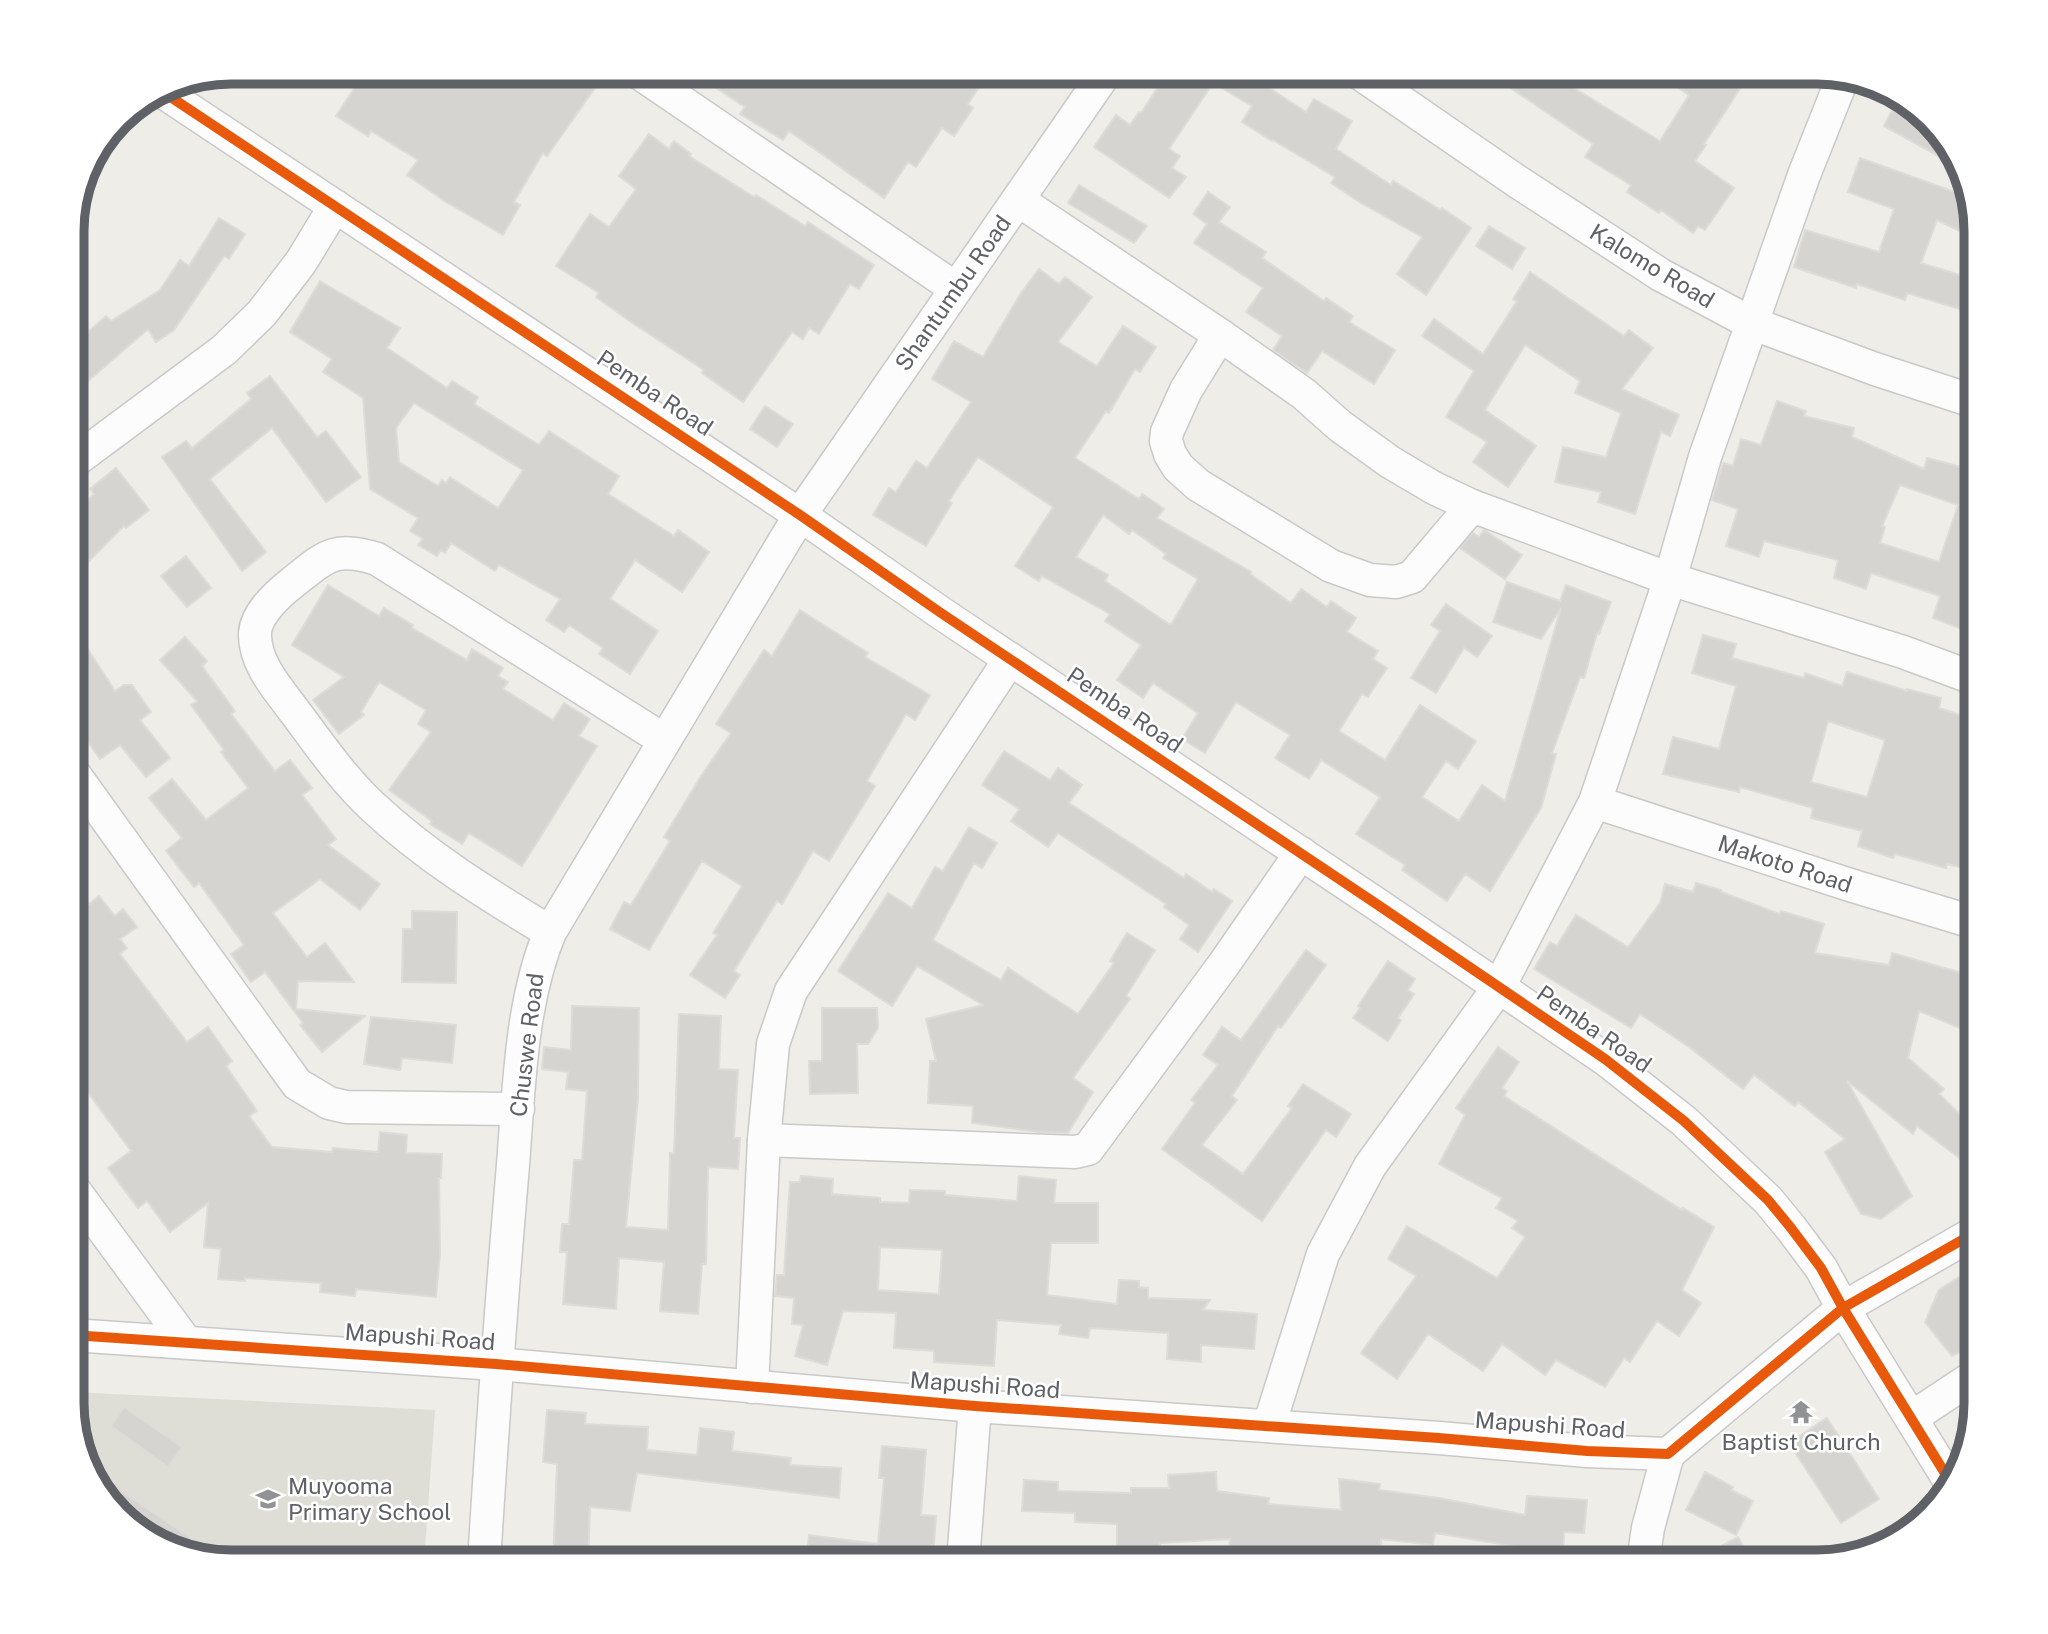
<svg xmlns="http://www.w3.org/2000/svg" width="2048" height="1634" font-family="'Public Sans',sans-serif">
  <rect width="100%" height="100%" fill="#eeede8"/>
  <path fill="#deddd6" d="M72 1392 435 1410 424 1562H230L170 1550 126 1523 88 1474 72 1413Z"/>
  <g fill="#d5d4d1" stroke="#dddcd8" stroke-width="2" fill-rule="evenodd">
    <path d="M365 72H578L597 85 547 156 543 153 514 202 520 205 503 235 446 202 407 175 418 160 371 131 368 136 336 116Z"/>
    <path d="M692 72H989L968 104 973 108 954 136 942 128 916 167 908 162 884 198 789 131 783 140 740 114 745 107Z"/>
    <path d="M1168 72H1245L1306 112 1314 99 1352 121 1336 149 1391 185 1393 181 1441 210 1442 208 1471 228 1426 295 1397 274 1422 237 1361 203 1331 183 1335 177 1273 140 1272 141 1242 122 1252 106 1213 83 1169 149 1180 156 1172 168 1186 177 1169 198 1094 147 1116 115 1130 125 1139 112 1141 113Z"/>
    <path d="M1487 72H1548L1660 141 1689 95 1654 72H1725L1743 84 1704 144 1706 145 1695 161 1734 188 1705 230 1698 226 1693 233 1661 210 1659 213 1627 192 1631 185 1585 157 1593 144Z"/>
    <path d="M1899 97 1922 111 1960 161 1962 169 1884 126Z"/>
    <path d="M649 134 669 149 674 141 691 154 689 156 754 197 756 195 805 226 808 222 874 265 859 289 850 284 819 334 809 328 803 339 792 332 743 402 702 373 704 370 631 322 596 297 599 293 556 266 590 214 609 227 636 189 619 176Z"/>
    <path d="M1860 158 1969 197 1976 239 1937 220 1921 263 1976 280V314L1907 293 1905 300 1857 284 1856 288 1794 267 1805 230 1879 252 1894 209 1848 192Z"/>
    <path d="M1079 185 1147 226 1134 243 1068 203Z"/>
    <path d="M1208 192 1230 207 1219 222 1266 252 1262 258 1324 301 1326 298 1353 316 1349 322 1395 350 1374 384 1322 351 1307 373 1273 350 1282 336 1246 312 1263 288 1194 243 1207 224 1193 214Z"/>
    <path d="M219 218 245 234 229 259 224 256 174 330 156 342 148 329 72 395V346L106 316 111 321 160 290 180 260 189 266Z"/>
    <path d="M1489 226 1525 248 1512 269 1476 246Z"/>
    <path d="M1039 269 1059 284 1065 277 1092 297 1058 342 1097 366 1123 326 1156 347 1140 372 1135 369 1109 413 1106 411 1075 458 1139 499 1142 494 1164 509 1157 518 1251 572 1250 574 1291 603 1301 589 1327 607 1331 601 1356 618 1347 632 1378 651 1373 659 1387 668 1368 697 1362 694 1339 731 1385 760 1420 705 1476 741 1458 769 1446 761 1422 797 1459 821 1482 785 1505 801 1561 608 1541 639 1493 622 1507 582 1560 601 1566 585 1611 602 1599 634 1597 633 1584 678 1580 677 1552 753 1556 754 1541 808 1490 891 1465 874 1447 901 1402 870 1405 865 1356 834 1380 797 1321 760 1309 779 1275 758 1290 735 1236 702 1205 753 1182 739 1198 713 1153 683 1143 698 1117 680 1141 645 1105 621 1110 614 1042 576 1039 581 1015 566 1053 507 978 457 949 501 952 503 926 546 873 515 889 488 896 492 916 461 927 468 971 402 932 379 954 341 983 357 1021 293ZM1103 515 1129 534 1132 530 1166 554 1163 558 1198 579 1172 623 1169 624 1105 581 1108 575 1076 557Z"/>
    <path d="M1530 272 1624 336 1629 330 1653 348 1622 389 1679 415 1670 436 1661 432 1635 514 1598 502 1601 492 1555 482 1563 447 1606 457 1621 413 1575 393 1580 381 1525 345 1485 410 1536 446 1508 487 1473 462 1487 442 1446 417 1474 371 1422 336 1434 319 1483 354 1517 301 1513 299Z"/>
    <path d="M320 281 400 328 387 348 447 388 452 381 478 397 474 404 539 445 549 431 619 476 608 494 674 536 678 530 709 552 682 592 635 560 610 599 658 631 630 674 599 654 603 648 569 625 564 632 546 620 560 599 499 565 495 571 451 543 445 553 441 550 437 556 418 545 423 539 410 531 418 518 370 489 363 398 323 372 332 359 290 332ZM414 403 523 470 498 508 450 477 446 483 442 480 438 486 399 462 396 428Z"/>
    <path d="M270 376 317 437 326 431 361 477 326 502 272 428 210 479 266 552 242 571 162 457 186 441 192 448 251 399 247 393Z"/>
    <path d="M1777 401 1806 411 1804 416 1854 428 1852 437 1924 469 1927 458 1969 469 1972 461H1976V606L1967 631 1933 618 1940 596 1871 573 1866 589 1834 578 1838 560 1764 541 1759 557 1726 546 1738 509 1712 500 1723 463 1733 466 1741 439 1761 445ZM1900 485 1958 505 1939 562 1880 543 1885 527 1882 526Z"/>
    <path d="M765 406 793 424 777 447 750 429Z"/>
    <path d="M116 468 149 510 126 528 124 526 87 563 72 549V516L94 494 90 489Z"/>
    <path d="M1484 530 1522 555 1505 579 1460 548 1473 533 1479 537Z"/>
    <path d="M186 556 211 588 187 607 161 576Z"/>
    <path d="M328 585 379 616 384 608 413 625 412 628 467 660 472 649 503 668 498 676 508 682 503 689 553 720 564 703 590 719 579 736 597 746 522 866 469 833 462 844 430 824 432 821 389 790 431 732 418 724 426 710 379 682 361 712 364 715 339 734 313 700 344 677 292 645Z"/>
    <path d="M1446 604 1492 636 1477 657 1464 648 1436 693 1411 678 1440 631 1431 625Z"/>
    <path d="M800 610 868 653 865 657 930 695 915 720 906 714 867 781 875 786 829 861 813 851 782 904 777 901 734 971 740 975 725 998 690 975 717 935 713 933 742 886 702 861 649 950 610 929 624 902 631 905 670 841 664 837 701 776 731 733 716 724 764 650 772 656Z"/>
    <path d="M72 625 115 691 124 685H132L151 712 140 720 170 758 146 777 120 745 100 759 72 719Z"/>
    <path d="M1703 635 1736 644 1732 658 1804 678 1805 673 1842 686 1847 672 1907 691V689L1941 698 1939 708 1976 720V871L1947 864 1946 868 1895 854 1893 858 1858 846 1862 831 1811 818 1813 808 1740 787 1739 792 1663 774 1673 737 1719 749 1736 686 1692 673ZM1828 721 1885 740 1867 797 1811 782Z"/>
    <path d="M185 637 207 661 202 666 235 711 231 714 275 771 290 760 312 788 302 795 336 839 328 845 380 884 360 910 320 879 273 913 307 957 325 943 354 982 298 981 296 1009 365 1016 322 1052 300 1025 303 1023 265 972 251 982 231 954 244 945 199 883 194 887 166 851 182 838 149 798 172 779 206 820 248 788 221 752 224 750 191 705 197 701 160 660Z"/>
    <path d="M1004 751 1050 780 1058 768 1082 785 1069 803 1184 878 1186 874 1212 892 1214 889 1232 901 1198 952 1180 939 1189 925 1164 907 1166 904 1058 833 1048 847 1011 821 1019 809 982 785Z"/>
    <path d="M969 827 997 843 982 868 974 863 933 940 1001 980 1008 968 1078 1014 1114 963 1110 961 1127 933 1155 950 1126 996 1130 999 1073 1078 1093 1092 1068 1133 1039 1132 972 1123 973 1106 928 1103 930 1061H936L926 1019 983 1005 917 966 892 1006 838 971 888 893 912 908 935 867 943 871Z"/>
    <path d="M72 880 89 904 99 896 115 916 123 909 137 927 120 939 127 948 120 954 187 1042 208 1027 232 1061 226 1066 257 1111 249 1116 272 1147 332 1152 333 1148 378 1152 380 1132 407 1135 406 1153 442 1154 441 1178H439L440 1253 436 1297 356 1289 355 1296 320 1292 321 1283 245 1278V1281L218 1279 221 1249 204 1247 208 1203 170 1232 147 1201 138 1208 108 1168 131 1151 86 1090 72 1100V993L86 983 72 964Z"/>
    <path d="M1696 883 1721 890V892L1780 914 1781 911 1824 924 1815 953 1889 965 1892 953 1976 977V998L1971 999 1960 1028 1919 1011 1908 1058 1944 1089 1939 1094 1976 1130V1146L1962 1160 1917 1126 1913 1134 1847 1081 1912 1196 1881 1219 1861 1214 1825 1152 1845 1139 1798 1102 1795 1106 1754 1075 1743 1089 1689 1047 1640 1014 1631 1028 1534 969 1550 942 1557 946 1576 915 1628 947 1660 903 1665 884 1693 892Z"/>
    <path d="M412 911 457 912 456 983 402 982 403 929H412Z"/>
    <path d="M1306 950 1326 965 1281 1028 1278 1026 1232 1096 1237 1100 1202 1145 1243 1174 1292 1108 1288 1106 1303 1084 1351 1114 1336 1137 1326 1130 1262 1221 1162 1149 1195 1103 1191 1100 1218 1065 1203 1055 1222 1027 1241 1040Z"/>
    <path d="M1388 961 1415 979 1408 990 1414 994 1398 1018 1401 1020 1388 1041 1353 1018 1360 1008 1358 1006Z"/>
    <path d="M572 1006 639 1008 638 1098 626 1227 668 1230 670 1153H674L679 1014 721 1016 719 1069 738 1070 734 1138H740L738 1169 708 1167 706 1264H702L698 1314 660 1311 664 1262 619 1258 616 1309 563 1304 567 1252H560L562 1224H569L574 1160H582L587 1091 566 1089 568 1072 542 1069 544 1047 571 1050Z"/>
    <path d="M822 1008H877L878 1028 868 1044H857L858 1093 810 1094 809 1061H822Z"/>
    <path d="M371 1017 456 1025 452 1063 402 1058 400 1070 364 1064Z"/>
    <path d="M1498 1047 1519 1062 1502 1088 1507 1091 1504 1096 1682 1210 1683 1208 1714 1227 1682 1290 1701 1303 1679 1336 1657 1321 1630 1362 1624 1358 1605 1387 1556 1360 1545 1375 1502 1344 1483 1371 1428 1334 1397 1379 1361 1353 1416 1276 1388 1259 1407 1226 1497 1278 1525 1237 1512 1228 1518 1221 1496 1208 1502 1198 1439 1164 1465 1115 1456 1108Z"/>
    <path d="M801 1176 833 1179 832 1194 880 1198V1202L909 1203 910 1190 945 1191V1195L1017 1201 1019 1176 1056 1180 1054 1203H1098V1243H1051L1047 1295 1117 1304 1119 1280 1139 1281V1287L1148 1288V1298L1210 1300 1203 1310 1257 1314 1254 1349 1201 1345V1362L1167 1359 1168 1333 1090 1328 1088 1338 1059 1334 1061 1325 997 1320 994 1366 934 1362V1351L894 1348 896 1313 843 1311 827 1365 795 1356 803 1325 792 1324 794 1298 775 1296 777 1275H784L790 1182H800ZM880 1247 942 1250 939 1294 878 1290Z"/>
    <path d="M1976 1266V1344L1952 1356 1925 1322 1939 1290Z"/>
    <path d="M124 1407 182 1447 168 1467 111 1426Z"/>
    <path d="M547 1410 586 1413 585 1424 648 1427 647 1450 697 1455 700 1428 734 1432 732 1451 791 1458 790 1465 841 1468 839 1498 637 1473 630 1511 590 1507 588 1562H553L557 1464 543 1462Z"/>
    <path d="M1827 1418 1879 1499 1841 1523 1789 1443Z"/>
    <path d="M882 1446 926 1450 921 1515 936 1516 934 1545H931L929 1555 915 1554 914 1562H806L809 1535 878 1544 884 1478H879Z"/>
    <path d="M90 1470 225 1561 170 1550 126 1523 88 1474Z"/>
    <path d="M1216 1472 1217 1491 1269 1498 1268 1504 1341 1510 1339 1479 1380 1484 1379 1490 1439 1498 1525 1515 1527 1496 1587 1500 1584 1533 1564 1532 1563 1562H1529L1530 1549 1435 1533 1433 1545 1381 1539 1380 1562H1228L1230 1539 1160 1543V1562H1117V1524L1075 1522V1513L1022 1511 1024 1480 1058 1482V1491L1131 1493V1488H1169L1168 1475Z"/>
    <path d="M1705 1472 1733 1487 1731 1490 1753 1501 1736 1535 1686 1510Z"/>
    <path d="M1738 1537 1752 1562H1692Z"/>
  </g>
  <g fill="none" stroke-linecap="round" stroke-linejoin="round">
    <g stroke="#c9c9c9" stroke-width="35">
      <g id="minor">
        <path d="M638 72 955 288"/>
        <path d="M1358 72 1518 182 1661 275 1751 323 1875 369 1976 402"/>
        <path d="M160 90 800 515 941 613 1378 905 1605 1059 1684 1121 1768 1200 1791 1228 1821 1268 1843 1308 1951 1483"/>
        <path d="M1018 200 1220 335 1304 394 1340 426 1390 462 1434 488 1472 506 1670 579 1903 652 1976 679"/>
        <path d="M1220 335 1186 390 1167 432 1166 441 1170 454 1178 467 1198 485 1331 566 1370 580 1396 582 1412 577 1472 506"/>
        <path d="M72 463 224 350 262 313 301 262 335 206"/>
        <path d="M72 771 297 1084 329 1103 346 1107 518 1109"/>
        <path d="M1595 802 1850 885 1976 923"/>
        <path d="M550 932C487 894 425 856 372 806 343 779 319 744 295 712 278 689 254 663 255 633 256 614 278 594 292 583 325 557 334 545 377 559L664 740"/>
        <path d="M764 1140 1075 1152 1088 1149 1224 964 1301 853"/>
        <path d="M72 1187 186 1342"/>
        <path d="M72 1335 496 1364 975 1406 1439 1438 1587 1451 1668 1454 1843 1308 1976 1232"/>
        <path d="M752 1387 764 1140 773 1044 791 991 1010 659"/>
        <path d="M1911 1418 1976 1375"/>
        <path d="M1269 1426 1323 1254 1370 1166 1499 987 1595 802 1670 579 1705 457 1804 175 1843 77"/>
        <path d="M484 1562C492 1434 501 1305 512 1177 519 1096 519 1007 550 932L800 515 1106 72"/>
        <path d="M963 1562 975 1406"/>
        <path d="M1643 1562 1648 1528 1668 1454"/>
      </g>
    </g>
    <use href="#minor" stroke="#fcfcfc" stroke-width="32"/>
    <g stroke="#fff" stroke-width="15">
      <g id="cycleway">
        <path d="M160 90 800 515 941 613 1378 905 1605 1059 1684 1121 1768 1200 1791 1228 1821 1268 1843 1308 1951 1483"/>
        <path d="M72 1335 496 1364 975 1406 1439 1438 1587 1451 1668 1454 1843 1308 1976 1232"/>
      </g>
    </g>
    <use href="#cycleway" stroke="#e8590c" stroke-width="10"/>
  </g>
  <defs>
    <g id="temple-bare" transform="scale(1.89)"><path d="M0-6L5-2H3V0L6.5 2.5H4V6H1.5V3h-3V6H-4V2.5H-6.5L-3 0V-2H-5Z" fill="#909294" stroke="#fff" stroke-width="2.5" paint-order="stroke"/></g>
    <g id="school-bare" transform="scale(1.89)"><path d="M0-5L7-2L0 1L-7-2ZM-4 1L0 2.5L4 1V4Q0 6-4 4Z" fill="#909294" stroke="#fff" stroke-width="2.5" paint-order="stroke"/></g>
  </defs>
  <g fill-rule="evenodd">
    <use href="#temple-bare" x="1801" y="1412"/>
    <use href="#school-bare" x="268" y="1499"/>
  </g>
  <g text-anchor="middle" stroke-width="5" stroke-linejoin="round" paint-order="stroke">
    <g font-size="23" fill="#5e6166" stroke="#fff">
      <text transform="translate(1652 266) rotate(31)" y="8">Kalomo Road</text>
      <text transform="translate(953 293) rotate(-55)" y="8">Shantumbu Road</text>
      <text transform="translate(655 393) rotate(34)" y="8">Pemba Road</text>
      <text transform="translate(1125 710) rotate(34)" y="8">Pemba Road</text>
      <text transform="translate(1785 864) rotate(18)" y="8">Makoto Road</text>
      <text transform="translate(1594 1029) rotate(35)" y="8">Pemba Road</text>
      <text transform="translate(527 1045) rotate(-83)" y="8">Chuswe Road</text>
      <text transform="translate(420 1337) rotate(4)" y="8">Mapushi Road</text>
      <text transform="translate(985 1385) rotate(4)" y="8">Mapushi Road</text>
      <text transform="translate(1550 1425) rotate(4)" y="8">Mapushi Road</text>
    </g>
    <g font-size="23" fill="#5e6166" stroke="#fff">
      <text x="1801" y="1450">Baptist Church</text>
      <text x="288" y="1494" text-anchor="start">Muyooma<tspan x="288" dy="26">Primary School</tspan></text>
    </g>
  </g>
  <path d="M0 0H2048V1634H0ZM231 84H1817A147 147 0 0 1 1964 231V1403A147 147 0 0 1 1817 1550H231A147 147 0 0 1 84 1403V231A147 147 0 0 1 231 84Z" fill="#fff" fill-rule="evenodd"/>
  <path fill="none" stroke="#5e6166" stroke-width="9" d="M231 84H1817A147 147 0 0 1 1964 231V1403A147 147 0 0 1 1817 1550H231A147 147 0 0 1 84 1403V231A147 147 0 0 1 231 84Z"/>
</svg>
